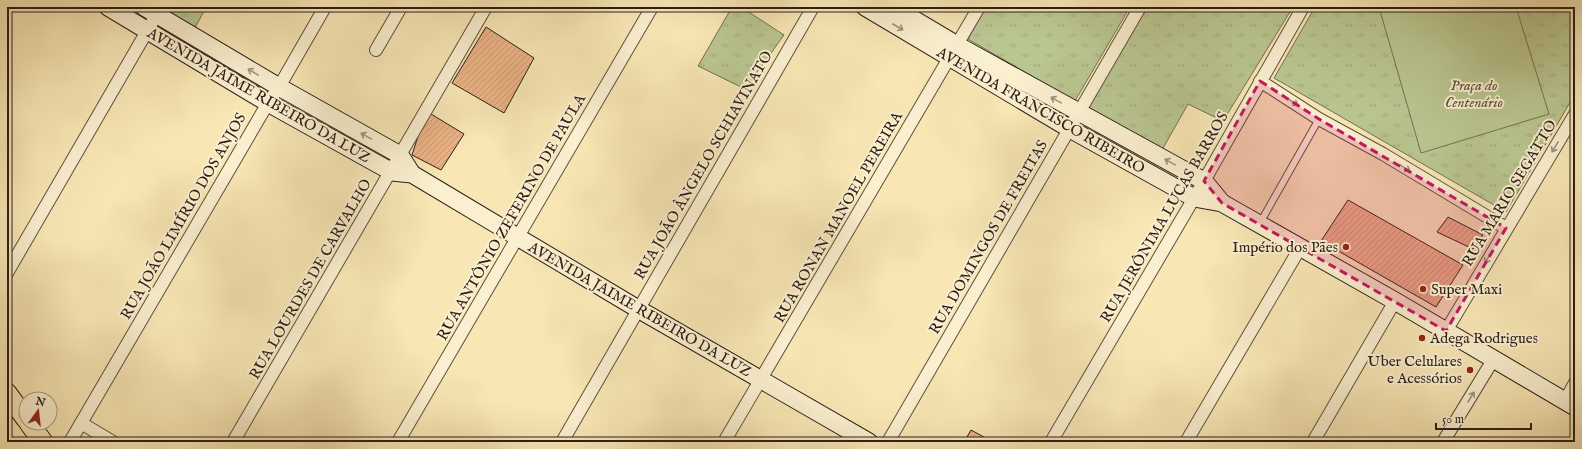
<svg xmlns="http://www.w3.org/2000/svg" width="1582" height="449" font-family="'IM FELL English',serif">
  <defs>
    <pattern id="grass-tufts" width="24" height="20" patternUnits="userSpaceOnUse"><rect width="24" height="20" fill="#bac690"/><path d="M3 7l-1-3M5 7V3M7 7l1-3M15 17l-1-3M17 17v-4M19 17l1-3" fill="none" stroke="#a0aa7b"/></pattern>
    <pattern id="building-hatch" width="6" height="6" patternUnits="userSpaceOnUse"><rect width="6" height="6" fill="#eab387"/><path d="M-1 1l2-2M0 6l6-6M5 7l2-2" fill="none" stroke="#c99a74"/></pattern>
  </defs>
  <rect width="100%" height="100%" fill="#f8e6b5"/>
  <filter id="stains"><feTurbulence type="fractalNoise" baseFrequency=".005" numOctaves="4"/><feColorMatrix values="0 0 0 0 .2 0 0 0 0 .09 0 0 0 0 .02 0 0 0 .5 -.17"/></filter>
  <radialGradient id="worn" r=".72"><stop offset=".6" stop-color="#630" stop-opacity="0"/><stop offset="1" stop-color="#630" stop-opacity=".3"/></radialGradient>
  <g fill="url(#grass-tufts)" stroke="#727254">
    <path d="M166 7H206L195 28 163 11Z"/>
    <path d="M732 7H741L784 35 745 89 698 66Z"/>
    <path d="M986 7H1130L1075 101 968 39Z"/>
    <path d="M1146 7H1293L1223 121 1188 104 1162 150 1087 109Z"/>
    <path d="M1315 7H1575V94L1506 212 1274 78Z"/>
    <path d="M162 27 269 90 266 92 162 31Z"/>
    <path d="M282 98 389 157V161L281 102Z"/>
    <path d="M1086 125 1194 183V187L1191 189 1086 129Z"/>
  </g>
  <path fill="#bac690" stroke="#727254" d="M1379 7H1516L1549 114 1421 153Z"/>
  <g fill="url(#building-hatch)" stroke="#2b1e18">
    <path d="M486 27 534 58 504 113 452 83Z"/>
    <path d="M426 111 464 134 441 170 412 155Z"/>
    <path d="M1348 200 1463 265 1436 307 1321 241Z"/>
    <path d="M1448 217 1483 235 1473 249 1437 232Z"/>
    <path d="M971 430 993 442H964Z"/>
  </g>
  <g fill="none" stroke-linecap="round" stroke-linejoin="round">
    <g stroke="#5e503f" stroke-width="8">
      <path id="lane" d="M1260 223 1319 119"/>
    </g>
    <g stroke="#5e503f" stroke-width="14">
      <g id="street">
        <path d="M376 50 401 7"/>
        <path d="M1260 81 1319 119 1383 154 1506 228"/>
        <path d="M7 273 161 7"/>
        <path d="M1446 331 1575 114"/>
        <path d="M1565 401 1575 383"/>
        <path d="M81 423 113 442"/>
        <path d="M70 442 268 103 279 87 325 7"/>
        <path d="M233 442 486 7"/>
        <path d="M398 442 652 7"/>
        <path d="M562 442 813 7"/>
        <path d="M724 442 979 7"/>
        <path d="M888 442 1140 7"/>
        <path d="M1051 442 1204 181 1303 7"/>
        <path d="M1186 442 1300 248"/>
        <path d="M1313 442 1395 301"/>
        <path d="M1443 442 1493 360"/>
      </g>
    </g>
    <g stroke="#2b1e18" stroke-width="19">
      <g id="secondary">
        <path d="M108 7 268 103 392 172 412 174 638 309 869 442"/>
        <path d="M144 7 279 87 400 155 412 174"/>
        <path d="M865 7 1070 129 1194 198 1222 203 1395 301 1575 407"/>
        <path d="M893 7 957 45 1204 181 1222 203"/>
      </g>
    </g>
    <g stroke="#2b1e18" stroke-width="21">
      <g id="primary">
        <path d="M7 393 26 419"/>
        <path d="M29 423 43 442"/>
      </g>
    </g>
    <use href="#lane" stroke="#faefcf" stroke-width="6"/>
    <use href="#street" stroke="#faefcf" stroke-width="12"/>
    <use href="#secondary" stroke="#faefcf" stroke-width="17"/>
    <use href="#primary" stroke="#f8e6b5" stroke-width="19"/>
  </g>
  <defs><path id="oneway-shaft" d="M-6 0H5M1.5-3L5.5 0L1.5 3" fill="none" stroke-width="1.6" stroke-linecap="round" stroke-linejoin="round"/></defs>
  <g stroke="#9d917d">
    <use href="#oneway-shaft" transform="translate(898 27) rotate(30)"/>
    <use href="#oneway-shaft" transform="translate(253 72) rotate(-149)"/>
    <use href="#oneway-shaft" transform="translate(1056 100) rotate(-151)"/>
    <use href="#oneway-shaft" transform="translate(1293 102) rotate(33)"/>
    <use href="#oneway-shaft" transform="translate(366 136) rotate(-151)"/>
    <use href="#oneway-shaft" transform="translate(1555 147) rotate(121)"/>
    <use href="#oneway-shaft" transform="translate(1170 162) rotate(-151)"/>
    <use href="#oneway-shaft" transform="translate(1405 168) rotate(31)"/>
    <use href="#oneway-shaft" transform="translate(1488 258) rotate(120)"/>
    <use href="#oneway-shaft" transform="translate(1471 397) rotate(-59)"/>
  </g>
  <path fill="#c2185b" fill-opacity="0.2" stroke="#c2185b" stroke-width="3" stroke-dasharray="8 5" stroke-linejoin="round" d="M1260 81 1319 119 1506 228 1446 331 1222 203 1204 181Z"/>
  <g fill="#8f2418" stroke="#faefcf" stroke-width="1.5">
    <circle cx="1346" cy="247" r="4"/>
    <circle cx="1423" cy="289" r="4"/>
    <circle cx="1422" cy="338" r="4"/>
    <circle cx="1470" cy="370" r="4"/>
  </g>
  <g text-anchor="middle" stroke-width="4" stroke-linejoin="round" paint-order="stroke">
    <g font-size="15" font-style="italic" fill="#56503c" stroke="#faefcf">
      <text x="1474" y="90">Praça do<tspan x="1474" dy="17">Centenário</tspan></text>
    </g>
    <g font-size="15" fill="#2b1e18" stroke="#faefcf">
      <text transform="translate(259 95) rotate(30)" y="5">AVENIDA JAIME RIBEIRO DA LUZ</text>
      <text transform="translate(1041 110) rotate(30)" y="5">AVENIDA FRANCISCO RIBEIRO</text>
      <text transform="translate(703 165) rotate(-60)" y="5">RUA JOÃO ÂNGELO SCHIAVINATO</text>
      <text transform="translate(1509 193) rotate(-59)" y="5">RUA MARIO SEGATTO</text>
      <text transform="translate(183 216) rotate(-60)" y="5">RUA JOÃO LIMÍRIO DOS ANJOS</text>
      <text transform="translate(511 217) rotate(-60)" y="5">RUA ANTÔNIO ZEFERINO DE PAULA</text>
      <text transform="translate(838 217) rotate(-60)" y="5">RUA RONAN MANOEL PEREIRA</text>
      <text transform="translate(1164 217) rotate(-60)" y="5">RUA JERÔNIMA LUCAS BARROS</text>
      <text transform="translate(988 237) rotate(-60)" y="5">RUA DOMINGOS DE FREITAS</text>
      <text transform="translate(310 279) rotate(-60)" y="5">RUA LOURDES DE CARVALHO</text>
      <text transform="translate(640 309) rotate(30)" y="5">AVENIDA JAIME RIBEIRO DA LUZ</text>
    </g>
    <g font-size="15" fill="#2b1e18" stroke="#faefcf" text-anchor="end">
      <text x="1338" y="252">Império dos Pães</text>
      <text x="1431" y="294" text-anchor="start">Super Maxi</text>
      <text x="1430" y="343" text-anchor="start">Adega Rodrigues</text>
      <text x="1462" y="366">Uber Celulares<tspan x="1462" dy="17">e Acessórios</tspan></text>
    </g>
  </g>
  <rect width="1582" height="449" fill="none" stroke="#f8e6b5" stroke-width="24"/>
  <rect x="8" y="8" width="1566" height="433" fill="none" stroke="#2b1e18" stroke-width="2"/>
  <rect x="12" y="12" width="1558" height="425" fill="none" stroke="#2b1e18"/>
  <g transform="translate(38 411) rotate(15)"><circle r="19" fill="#faefcf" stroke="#a79b86"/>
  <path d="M0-3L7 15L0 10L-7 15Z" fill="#8f2418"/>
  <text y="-6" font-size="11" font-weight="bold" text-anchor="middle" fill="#2b1e18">N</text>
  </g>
  <path d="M1436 423v6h95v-6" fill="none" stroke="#2b1e18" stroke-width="2"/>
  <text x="1442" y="423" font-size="12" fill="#2b1e18" stroke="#faefcf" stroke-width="3" paint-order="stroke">50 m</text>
  <rect width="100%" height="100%" filter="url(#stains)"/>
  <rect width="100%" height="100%" fill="url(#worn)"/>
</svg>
